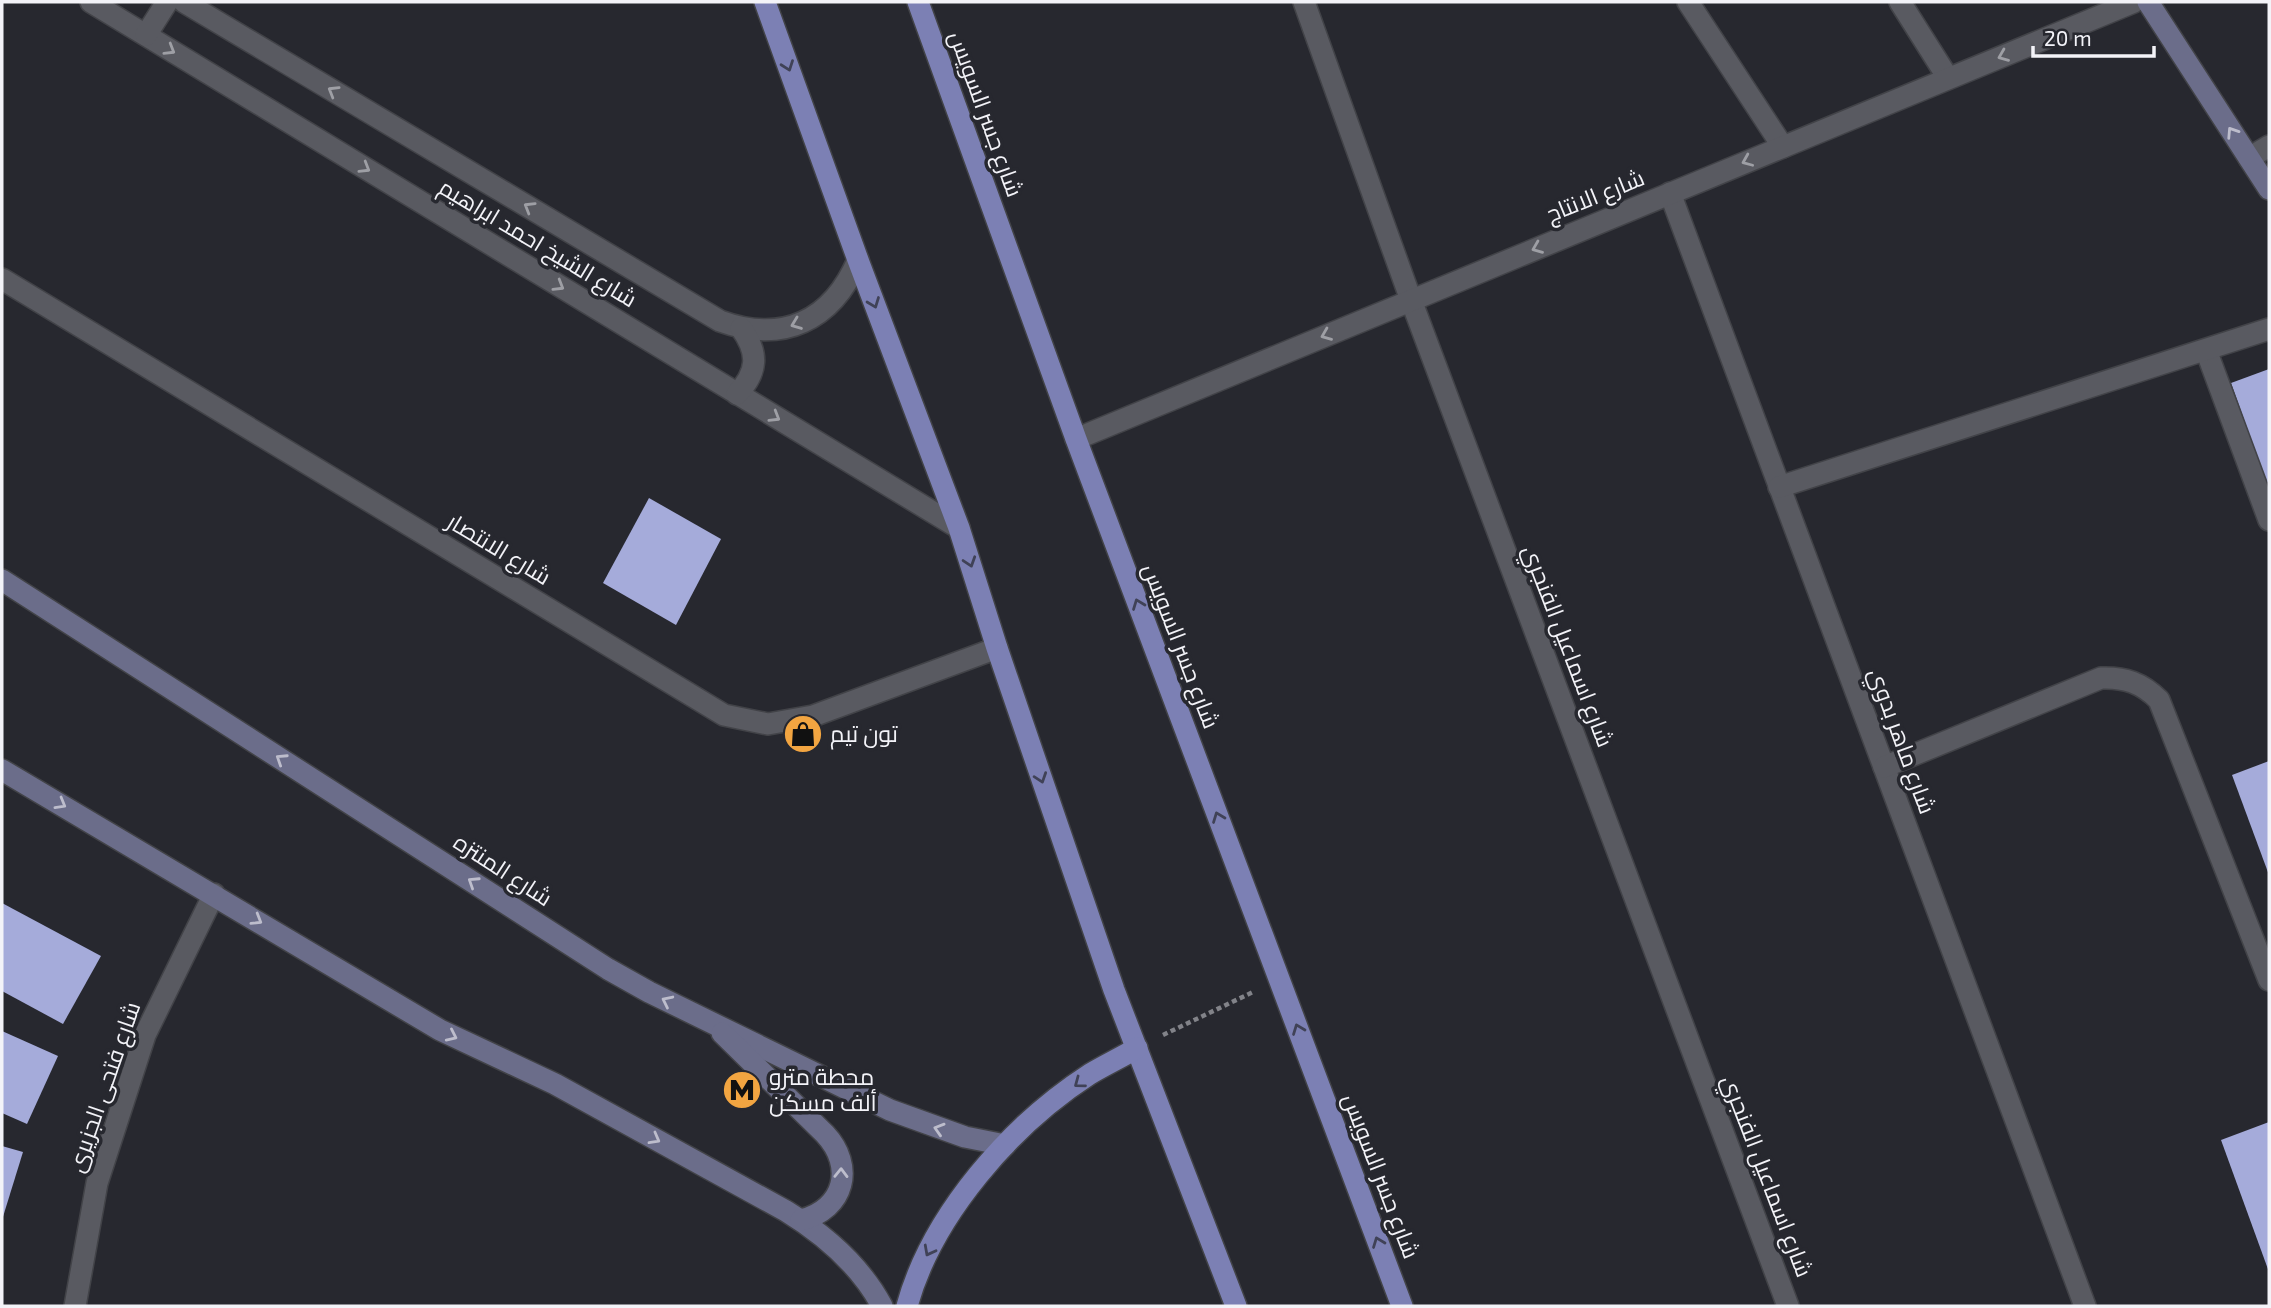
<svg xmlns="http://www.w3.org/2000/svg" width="2271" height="1308" font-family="'Exo 2',Cairo,sans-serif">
  <rect width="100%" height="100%" fill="#27282f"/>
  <g fill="#a5abda">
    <path d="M2269 369V490L2231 383Z"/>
    <path d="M649 498 721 539 676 625 603 583Z"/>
    <path d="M2269 761V875L2232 775Z"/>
    <path d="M2 903 101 956 63 1024 2 991Z"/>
    <path d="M2 1031 58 1056 27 1124 2 1113Z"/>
    <path d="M2269 1122V1272L2221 1140Z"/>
    <path d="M2 1146 23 1152 2 1220Z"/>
  </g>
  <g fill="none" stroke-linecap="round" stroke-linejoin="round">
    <g stroke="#424348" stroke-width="24">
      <g id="street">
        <path d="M91 2 959 528"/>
        <path d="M184 2 720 321C783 344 832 321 858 260"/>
        <path d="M1304 2 1411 300 1788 1306"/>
        <path d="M1688 2 1783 147"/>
        <path d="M1900 2 1948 78"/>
        <path d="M146 35 167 2"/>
        <path d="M2249 158 2269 146"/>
        <path d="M1670 193 2085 1306"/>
        <path d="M2 279 724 715 768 724 813 716 997 648"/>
        <path d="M2206 350 2269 520"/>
        <path d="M737 394C758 372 759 353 741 328"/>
        <path d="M1076 439 2134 2"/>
        <path d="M1779 487 2269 329"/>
        <path d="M1884 767 2101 678C2125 677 2142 683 2159 700L2269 980"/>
        <path d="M75 1306 97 1183 145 1035 214 894"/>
      </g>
    </g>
    <g stroke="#424348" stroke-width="24">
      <g id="secondary">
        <path d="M2148 2 2269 189"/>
        <path d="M2 580 608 969 649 992 890 1110 965 1137 1005 1145"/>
        <path d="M2 770 440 1030 555 1084 786 1211C825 1235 860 1265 882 1306"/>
        <path d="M722 1033 825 1134C855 1166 845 1209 801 1220"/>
      </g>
    </g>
    <g stroke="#424348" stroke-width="24">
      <g id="primary">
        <path d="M765 2 858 260 959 528 997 648 1114 990 1236 1306"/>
        <path d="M918 2 1076 439 1402 1306"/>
        <path d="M907 1306C932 1215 1011 1125 1090 1074 1105 1065 1122 1057 1137 1048"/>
      </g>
    </g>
    <path stroke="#828389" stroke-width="4.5" stroke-dasharray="5 3.5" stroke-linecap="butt" d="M1163 1035 1253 992"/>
    <use href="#street" stroke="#595a61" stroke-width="21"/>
    <use href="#secondary" stroke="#6b6d8a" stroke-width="21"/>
    <use href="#primary" stroke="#7c80b4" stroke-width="21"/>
  </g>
  <defs><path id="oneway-chevron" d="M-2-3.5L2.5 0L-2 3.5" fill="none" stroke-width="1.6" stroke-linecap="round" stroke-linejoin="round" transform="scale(1.75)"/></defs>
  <g stroke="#9e9fa5">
    <use href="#oneway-chevron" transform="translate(170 50) rotate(31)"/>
    <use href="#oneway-chevron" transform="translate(2003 56) rotate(158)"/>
    <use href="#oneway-chevron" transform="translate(333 91) rotate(-149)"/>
    <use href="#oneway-chevron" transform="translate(1747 161) rotate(157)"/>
    <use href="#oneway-chevron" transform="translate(365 168) rotate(31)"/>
    <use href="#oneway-chevron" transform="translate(529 207) rotate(-149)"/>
    <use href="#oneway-chevron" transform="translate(1537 248) rotate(158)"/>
    <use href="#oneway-chevron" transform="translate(559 286) rotate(31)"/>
    <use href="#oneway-chevron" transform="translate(796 324) rotate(159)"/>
    <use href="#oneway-chevron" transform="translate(1326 335) rotate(158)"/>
    <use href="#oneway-chevron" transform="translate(775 417) rotate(31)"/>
  </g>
  <g stroke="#404257">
    <use href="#oneway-chevron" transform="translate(788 66) rotate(70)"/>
    <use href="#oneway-chevron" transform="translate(874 303) rotate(69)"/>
    <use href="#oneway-chevron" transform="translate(970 562) rotate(72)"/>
    <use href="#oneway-chevron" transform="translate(1138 604) rotate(-111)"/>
    <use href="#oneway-chevron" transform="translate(1041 778) rotate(71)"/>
    <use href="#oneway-chevron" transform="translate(1218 817) rotate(-111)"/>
    <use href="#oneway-chevron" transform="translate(1298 1029) rotate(-111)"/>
    <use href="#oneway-chevron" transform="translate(1079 1083) rotate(143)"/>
    <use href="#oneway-chevron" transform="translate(1378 1242) rotate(-111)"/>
    <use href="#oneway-chevron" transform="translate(929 1251) rotate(118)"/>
  </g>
  <g stroke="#bdbdcc">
    <use href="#oneway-chevron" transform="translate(2232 132) rotate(-123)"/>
    <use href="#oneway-chevron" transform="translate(281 759) rotate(-147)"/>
    <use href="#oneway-chevron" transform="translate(61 804) rotate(30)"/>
    <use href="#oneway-chevron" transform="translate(473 882) rotate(-147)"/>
    <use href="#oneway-chevron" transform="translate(257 920) rotate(31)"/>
    <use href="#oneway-chevron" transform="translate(667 1001) rotate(-154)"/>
    <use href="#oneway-chevron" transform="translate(452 1036) rotate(25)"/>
    <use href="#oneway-chevron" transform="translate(939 1129) rotate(-163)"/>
    <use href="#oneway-chevron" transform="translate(655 1139) rotate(29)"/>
    <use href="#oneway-chevron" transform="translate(841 1173) rotate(-89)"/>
  </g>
  <defs>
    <g id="shop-disc" transform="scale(2.0125)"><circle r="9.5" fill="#f2a541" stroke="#27282f"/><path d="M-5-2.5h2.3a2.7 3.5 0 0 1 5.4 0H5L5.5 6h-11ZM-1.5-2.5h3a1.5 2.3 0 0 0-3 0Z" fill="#111"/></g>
    <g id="metro-disc" transform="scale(2.0125)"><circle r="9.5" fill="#f2a541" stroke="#27282f"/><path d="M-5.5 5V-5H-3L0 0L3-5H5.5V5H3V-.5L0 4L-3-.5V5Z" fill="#111"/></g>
  </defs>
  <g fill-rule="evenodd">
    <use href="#shop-disc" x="803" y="734"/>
    <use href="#metro-disc" x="742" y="1090"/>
  </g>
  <g text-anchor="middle" stroke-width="7" stroke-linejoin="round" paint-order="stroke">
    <g font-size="23" fill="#f3f3f8" stroke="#27282f">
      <text transform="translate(986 114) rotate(70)" y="8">شارع جسر السويس</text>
      <text transform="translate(1595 196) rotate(-22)" y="8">شارع الانتاج</text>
      <text transform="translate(538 243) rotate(31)" y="8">شارع الشيخ احمد ابراهيم</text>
      <text transform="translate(499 549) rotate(31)" y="8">شارع الانتصار</text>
      <text transform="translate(1181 646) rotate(69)" y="8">شارع جسر السويس</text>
      <text transform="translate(1568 646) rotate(69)" y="8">شارع اسماعيل الفنجري</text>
      <text transform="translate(1902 741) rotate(70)" y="8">شارع ماهر بدوي</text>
      <text transform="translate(503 870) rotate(33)" y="8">شارع المنتزه</text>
      <text transform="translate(104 1087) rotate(-71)" y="8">شارع فتحى الجزيرى</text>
      <text transform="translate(1381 1176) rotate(69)" y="8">شارع جسر السويس</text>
      <text transform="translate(1767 1176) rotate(69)" y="8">شارع اسماعيل الفنجري</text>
    </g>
    <g font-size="23" fill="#f3f3f8" stroke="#27282f" text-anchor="start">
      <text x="830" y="742">تون تيم</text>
      <text x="769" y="1085">محطة مترو<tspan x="769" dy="26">ألف مسكن</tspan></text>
    </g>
  </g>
  <rect width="2271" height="1308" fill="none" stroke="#f3f3f8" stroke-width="7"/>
  <path d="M2033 46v10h121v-10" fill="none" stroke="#f3f3f8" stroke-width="3.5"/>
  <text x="2044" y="46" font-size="21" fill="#f3f3f8" stroke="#27282f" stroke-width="5" paint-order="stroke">20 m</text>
</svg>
